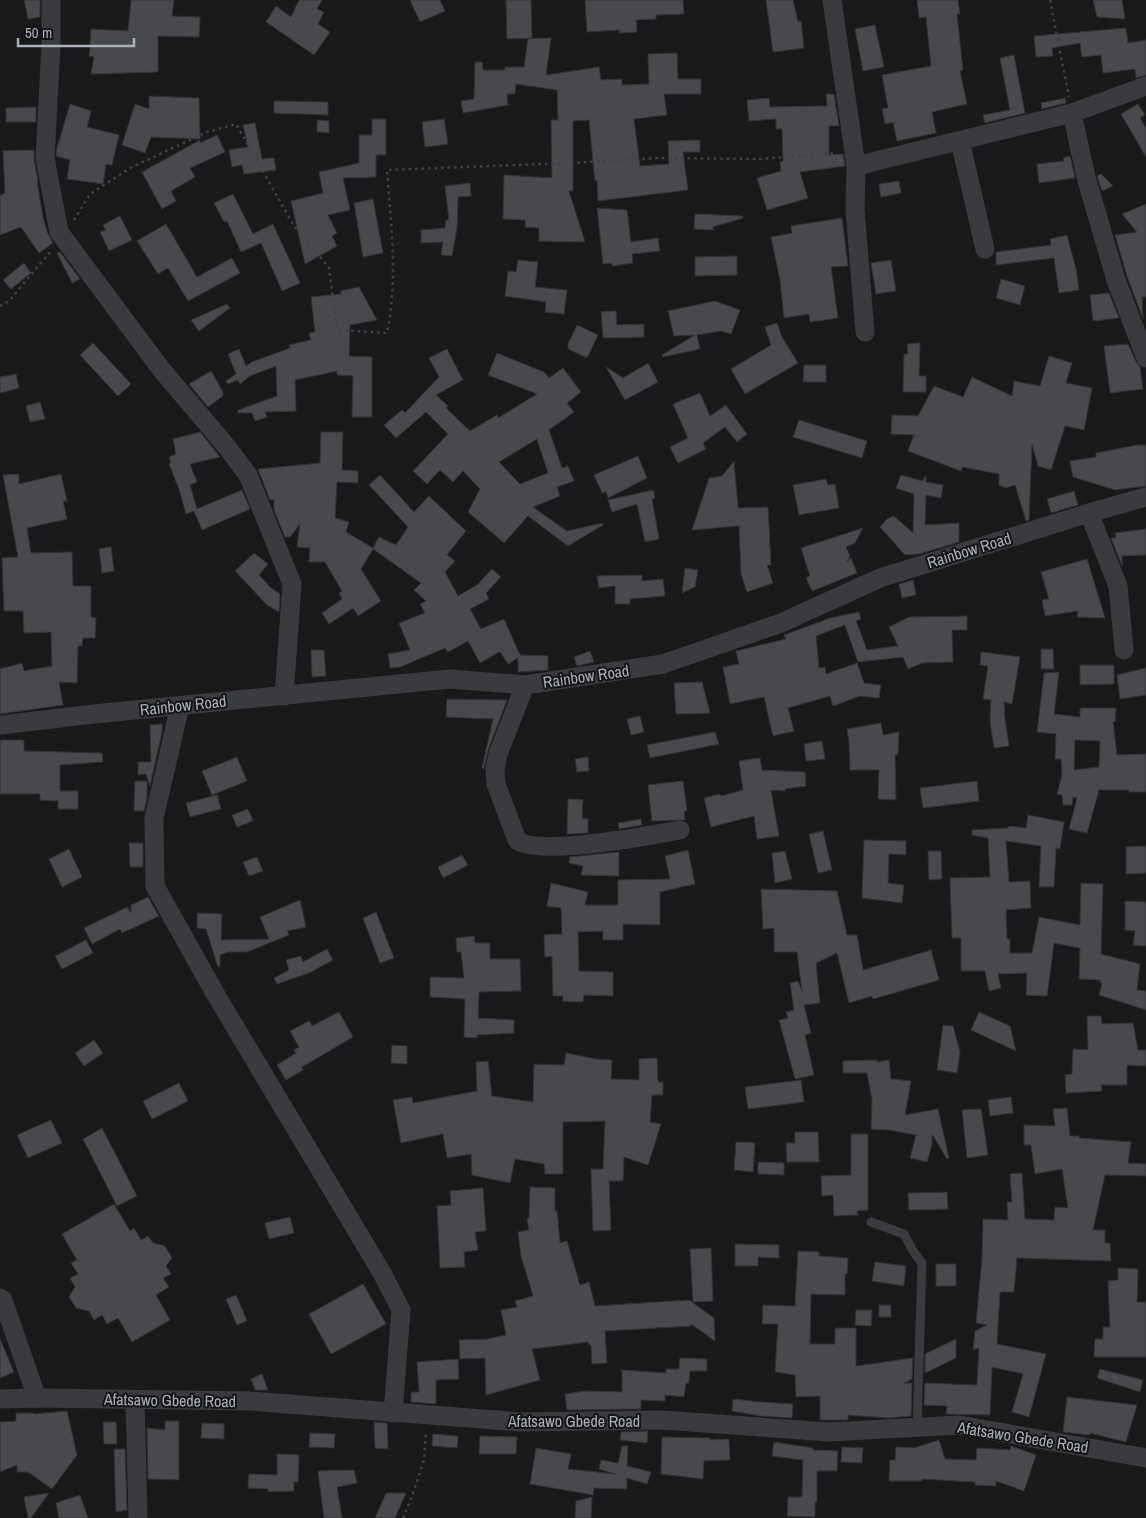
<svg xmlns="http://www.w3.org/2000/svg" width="1146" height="1518" font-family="'Archivo Narrow',sans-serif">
  <rect width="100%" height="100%" fill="#19191a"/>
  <g fill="#48494d" stroke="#333336" fill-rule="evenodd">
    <path d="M24 0H40V17L28 19Z"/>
    <path d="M131 0H174L172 16 200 17 199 37 158 36V72L91 74 94 57 89 56 91 29 128 31Z"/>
    <path d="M299 0H322L317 9 324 12 318 24 330 32 314 55 266 22 276 6 291 17Z"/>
    <path d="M410 0H440L445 11 420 22Z"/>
    <path d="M506 0H531L532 38 507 39Z"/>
    <path d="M585 0H683L684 14 656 15V19L636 20 637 32 619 33V30L587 32Z"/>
    <path d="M766 0H793L798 22 801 21 804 48 773 52Z"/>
    <path d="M917 0H958L960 14H957L963 70 960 71 967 104 932 112 936 133 897 141 893 122 885 124 882 109 888 108 882 75 931 66 926 17 919 18Z"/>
    <path d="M1093 0H1122L1125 19 1097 17Z"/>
    <path d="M875 25 884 67 863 71 855 29Z"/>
    <path d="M1126 28 1128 43 1146 40V75L1136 78 1135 69 1103 73 1101 55 1082 57 1080 43 1052 48 1053 56 1036 57 1034 36Z"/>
    <path d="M551 38 546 75 599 67 601 80 622 79V85L649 84 648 54 677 53 678 79H701V94H664L667 115 634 119 640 166 669 164 668 141 700 140V152H683L688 190 598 201 597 180 595 181 589 120 573 121V191H569L585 242 539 241V228L525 227V220L503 219 504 175 552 178 551 120H558L557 90 516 84 515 94H507L508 105 463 113 461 101 474 99 475 62H482L483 70H505V67H524L528 39Z"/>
    <path d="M1014 55 1025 113 985 123 983 115 1010 110 1000 58Z"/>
    <path d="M826 94H834L839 126H829V155L843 154 845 166 800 172 808 198 767 210 757 178 781 171 780 162 783 161 782 129H776V119L749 121 747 100 769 98 770 107 827 106Z"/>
    <path d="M149 96 199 98 200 139 151 137 145 153 122 145 135 104 149 109Z"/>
    <path d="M1065 98 1066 103 1042 109 1041 103Z"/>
    <path d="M274 101 328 102V115L274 113Z"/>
    <path d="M70 104 91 111 87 127 119 135 112 165 106 164 103 184 67 179 70 160 56 156 57 148Z"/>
    <path d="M1138 104 1145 115 1140 118 1146 128V157L1121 114Z"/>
    <path d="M36 107V122H6V108Z"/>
    <path d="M372 119H386V155H376V177L343 178 350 210 328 215 337 233 332 236 337 246 305 264 291 201 323 193 319 172 359 163V135H372Z"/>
    <path d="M444 119 448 144 425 147 422 122Z"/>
    <path d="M317 120 329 121V133L317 132Z"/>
    <path d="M255 123 262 159 274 158 276 170 244 174 242 165 232 167 229 150 248 147 243 125Z"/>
    <path d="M217 135 225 152 190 168 195 177 171 191 176 201 162 209 142 172 200 140V143Z"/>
    <path d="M34 150V160L38 181H37L43 218 48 234 53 243 39 253 21 227 0 235V195L5 193 3 151Z"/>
    <path d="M1070 156 1075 178 1039 183 1037 164 1064 161 1063 158Z"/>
    <path d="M1101 174 1113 186 1102 191 1097 176Z"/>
    <path d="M899 181 901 193 881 197 879 184Z"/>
    <path d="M470 183 471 196 458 197 457 228 452 256 441 255 443 242 421 243V230L445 228 446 220H449L445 186Z"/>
    <path d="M233 194 253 234 273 224 300 283 282 291 261 243 241 252 227 221 224 222 214 203Z"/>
    <path d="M373 199 383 253 363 257 354 203Z"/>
    <path d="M1146 204V297H1142L1143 319 1127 276 1115 235 1137 232 1122 214Z"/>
    <path d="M597 208 627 210 631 242 658 238 660 251 632 254 633 263 612 266V263L603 264Z"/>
    <path d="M695 214 742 216 743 218 713 227 714 230 694 229Z"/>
    <path d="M120 216 132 240 109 251 100 232 106 230 103 225Z"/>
    <path d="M842 218 848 266 831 267 838 318 810 322 809 314 784 318 780 280 771 237 792 233 791 226Z"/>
    <path d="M166 224 197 277 232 258 240 273 188 301 168 268 158 274 137 241Z"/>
    <path d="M1067 235 1076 269 1079 290 1059 293 1054 258 996 265V252L1051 245 1050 239Z"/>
    <path d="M60 252 80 279 72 283 57 253Z"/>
    <path d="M737 256V275L695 276V257Z"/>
    <path d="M518 260 538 262 535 287 567 290 564 314 545 312 546 302 505 296 508 271 516 272Z"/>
    <path d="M891 260 896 291 876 294 871 263Z"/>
    <path d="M24 263 31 273 11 289 3 280Z"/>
    <path d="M1001 279 1025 286 1020 305 996 298Z"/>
    <path d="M359 287 377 320 350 325 349 356 372 357V417H352L353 376 337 375V371L295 380 296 411 265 412 267 417 255 421 252 413H238V410L277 396 276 366 250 376 240 384 238 380 228 384 226 381 236 374 228 354 239 349 246 366 252 362 290 348 289 345 311 340 309 333 315 332 311 297 341 294V291Z"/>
    <path d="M1109 293 1119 318 1093 321 1090 295Z"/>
    <path d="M715 301 740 310 731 334 721 331 697 335 700 349 663 357 662 355 695 335 674 336 668 311Z"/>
    <path d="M227 304 230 308 199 331 191 320Z"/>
    <path d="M616 311 617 325 644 324V337L603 338 601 312Z"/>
    <path d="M777 323 782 337 798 363 745 394 731 369 771 345 765 327Z"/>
    <path d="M577 325 598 335 587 358 568 349V344Z"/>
    <path d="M93 343 131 384 118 396 80 355Z"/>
    <path d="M920 343 919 376H926V392H903L904 354H908L907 344Z"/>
    <path d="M1128 344 1136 362 1140 367 1143 389 1110 393 1104 346Z"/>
    <path d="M447 349 463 380 436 395 448 406 446 408 470 431 497 415 498 418 537 394 488 375 497 353 544 372 549 378 563 368 581 392 567 403 574 412 549 430 562 468 568 466 574 481 557 487 560 496 533 507 567 531 603 523V525L568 546 528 516 504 543 468 512 480 489 463 471 453 482 440 470 427 484 413 471 448 434 426 412 396 438 384 425 402 410 405 413 439 377 429 358ZM537 439 548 473 520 484 499 462Z"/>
    <path d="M1049 356 1072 363 1066 383 1092 388 1084 430 1065 426 1051 470 1038 466 1032 444 1029 520 1026 521 1015 485 1006 488 999 485V474L962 467 961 471 908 451 914 435 891 434 892 415 918 416 934 386 963 397 972 377 1012 396 1014 381 1040 386Z"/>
    <path d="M648 363 658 382 625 400 606 367 623 378Z"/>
    <path d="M804 365H826V382H803Z"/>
    <path d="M211 371 223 392V396L208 407 189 384Z"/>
    <path d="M16 374 19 388 0 393V377Z"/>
    <path d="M700 393 710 416 726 405 747 434 737 442 725 427 703 443 706 449 678 463 670 447 688 438 673 404Z"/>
    <path d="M40 402 45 419 30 422 26 406Z"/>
    <path d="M799 420 867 441 862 458 793 437Z"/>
    <path d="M200 432 220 457 190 464 197 482 190 485 197 509 242 490 250 509 202 530 194 511 186 514 179 489 169 464 171 463 169 457 176 454 173 439Z"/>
    <path d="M321 432H343L342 470 358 471V483L337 482 335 518 349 522 346 532 373 548 379 537 396 545 408 527 369 485 380 475 414 512 429 496 466 531 447 555 455 561 445 572 458 596 477 585 492 569 501 577 486 593 489 599 470 609 481 629 504 619 520 655 548 656V670L518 672V658L508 664 501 653 499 652 480 663 468 641 448 652 445 648 400 667 390 668 388 654 410 650 399 623 425 613 420 604 426 601 414 590 421 583 373 549 361 569 381 601 358 616 353 608 329 624 322 613 342 599 339 593 342 591 325 562H309L310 548 297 547 300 524 290 537H285L274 510V499L270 500 258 469 320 463Z"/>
    <path d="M1137 445H1146V486L1115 490 1073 477 1070 461 1096 457V453Z"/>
    <path d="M638 456 647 478 608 498 606 492 602 493 594 475Z"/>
    <path d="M734 461 738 508 768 507 771 565H767L773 583 747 592 741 574 739 526 692 530 709 478 722 476Z"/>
    <path d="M19 474V484L61 474 67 501H63L67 519 27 528 31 553 72 552 73 586H91V617L96 618 95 638H83L82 646H78L77 683 59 682 63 705 0 714V669L22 663 24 671 52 666 51 632 24 633 23 611H4L2 558 18 557 3 475Z"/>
    <path d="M901 475 922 481 926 476V482L943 485 941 498 926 495 925 525 959 523V542L919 554 905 555 880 527 887 519 894 516 913 533 914 494 896 488Z"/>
    <path d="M826 479 828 485 835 484 839 508 799 515 793 485Z"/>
    <path d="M653 490 655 498 652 499 659 539 645 542 637 504 612 512 608 500Z"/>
    <path d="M1074 491 1078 505 1051 513 1047 499Z"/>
    <path d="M863 528 855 543 846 547 850 556 846 563 851 558 857 573 812 591 806 578 810 576 801 548Z"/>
    <path d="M1146 529V555L1122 556V566L1111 538H1116L1115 533Z"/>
    <path d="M111 547 114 571 102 573 99 549Z"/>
    <path d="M254 553 268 564 259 575 271 588 280 594 279 612 267 605 235 571Z"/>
    <path d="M1087 559 1105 618 1077 617 1078 611 1045 616 1042 600 1049 599 1041 572Z"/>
    <path d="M685 568 698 570 695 587 682 593Z"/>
    <path d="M642 575V581L663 579 665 596 630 599V604H615V586L599 588 597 576Z"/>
    <path d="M913 580 916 595 902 598 899 584Z"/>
    <path d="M859 612 861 619 856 621 867 650 898 646 889 627 909 617 967 616V630H952L953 662 922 663 908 669 903 657 858 662 845 625 816 636 819 668 825 667 826 674 857 663 864 683 881 685 879 698 860 696 833 706 830 696 788 708 794 731 773 736 764 697 730 704 723 667 739 664 736 651 786 639 784 635 830 618Z"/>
    <path d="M1041 649H1053L1054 669H1041Z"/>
    <path d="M311 650H324L326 676 312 677Z"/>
    <path d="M590 651 594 662 577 666 574 657Z"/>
    <path d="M981 652 1020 657 1012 704 1004 702 1005 719 1009 746 994 748 990 721 991 700 983 699 988 666 980 665Z"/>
    <path d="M1080 665H1114V684L1080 685Z"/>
    <path d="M1146 668V695L1120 699 1117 675Z"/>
    <path d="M1059 672 1054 714 1080 717V708H1116L1115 722H1113L1117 755 1146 754V792H1129V790H1099L1087 833 1069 829 1077 798 1073 797 1072 805H1063L1062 795 1057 794 1062 775 1061 759H1055L1056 734 1037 732 1044 673ZM1075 740 1100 741 1099 767 1074 770Z"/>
    <path d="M702 682 710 713 676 714 674 683Z"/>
    <path d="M447 699 507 700 488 750 484 769 482 768 493 719 446 717Z"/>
    <path d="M640 716 644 732 631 735 627 719Z"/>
    <path d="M881 723 883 735 899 732 898 754 895 755 896 800 878 799 879 770H850L849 742 847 729Z"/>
    <path d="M162 724V732L150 786 146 774 138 775V762H151L150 725Z"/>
    <path d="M715 732 719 744 650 758 647 745Z"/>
    <path d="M0 740H24V751L102 753 103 762 60 765V791H78V809H58V801L40 800V794H0Z"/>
    <path d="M822 741 825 759 806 761 804 744Z"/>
    <path d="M237 757 247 781 212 795 202 771Z"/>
    <path d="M588 757 589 771 577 772 575 759Z"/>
    <path d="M760 758 762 770 805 772 806 786 785 789V791L771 790 779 836 757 839 754 816 711 827 704 798 720 794 721 796 743 790 739 761Z"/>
    <path d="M135 781H147V799L144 811H134Z"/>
    <path d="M683 781 687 811H684L685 820 652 821 648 785Z"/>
    <path d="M977 781 979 801 923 808 920 788Z"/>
    <path d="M217 795 221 809 190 817 186 803Z"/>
    <path d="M568 799 583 800 582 818 588 819V833L567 834Z"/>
    <path d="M248 809 253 821 237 827 232 815Z"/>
    <path d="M1028 815 1064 822 1060 849 1056 848 1054 887H1039L1041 846 1006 841 1009 882 1030 881 1031 908 1006 910 1007 939H1010V953H1032L1039 917 1080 925 1081 883 1103 884 1101 954 1140 964 1137 990 1146 991V1010L1099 995 1102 983H1100V980L1079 979 1080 948 1054 943 1047 996 1026 995 1027 973 998 974 1001 988 989 991 985 971H961V938H952L950 878 990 877 988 838 972 835V830L1008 828 1009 826 1026 828Z"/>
    <path d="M641 819 642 825 619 829 618 823Z"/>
    <path d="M823 831 832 870 818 873 809 834Z"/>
    <path d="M864 840 906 841V855L889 854 888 883 904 885 902 903 862 898Z"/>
    <path d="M129 843H143V867H130Z"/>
    <path d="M1146 846V873L1126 874V847Z"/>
    <path d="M69 849 82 877 62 887 49 859Z"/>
    <path d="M688 850 695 884 660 892V925L623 924V940H603V931L578 932 579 971 613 972V996L584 995 583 1002 563 1001V996H553L552 956 545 957 544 935 562 934 561 908 547 906 551 883 588 892 585 905H618V880L670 879 665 856Z"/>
    <path d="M785 851 792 879 775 883 772 853Z"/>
    <path d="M928 851H941L942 879 929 880Z"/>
    <path d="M619 852V876L581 875 583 866 569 863 570 857Z"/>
    <path d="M462 855 468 865 443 878 438 867Z"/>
    <path d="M257 857 263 871 249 876 243 862Z"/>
    <path d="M761 889 837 891 847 935H857L863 970 931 950 939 980 873 999 872 996 849 1003 837 953 816 963 820 1003 804 1005 811 1033 805 1035 814 1075 795 1079 779 1020 788 1018 786 1012 794 1010 790 983 798 981 802 991 797 952H774V928L763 929Z"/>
    <path d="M148 897 159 916 122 933 120 929 92 944 84 928 127 907 131 913V905Z"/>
    <path d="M300 900 306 927 287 931 289 935 247 952H228L220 955V967H218L206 929 197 928V913L222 914 221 940 269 939 260 917Z"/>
    <path d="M1125 901 1146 902V946L1133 945 1135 931 1125 930Z"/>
    <path d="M376 912 394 958 380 963 363 918Z"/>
    <path d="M474 936 475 943H490V959H520L521 991 479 992 478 1018 514 1020V1033L477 1035V1038L464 1037 465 999 430 997V977L464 978 461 952H457L456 938Z"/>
    <path d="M86 940 93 953 62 969 55 956Z"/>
    <path d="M327 949 333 960 309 973 277 984 274 978 289 970 286 960 301 956 303 962Z"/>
    <path d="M339 1012 353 1037 302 1067 303 1070 286 1080 277 1065 296 1053 294 1050 299 1047 290 1031 309 1021 312 1026Z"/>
    <path d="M979 1012 1010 1026 1016 1051 971 1030Z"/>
    <path d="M1087 1016H1101L1102 1024 1133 1023 1138 1050H1146V1066L1127 1065V1085H1101L1102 1091 1066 1093 1065 1075 1072 1074 1073 1049 1088 1050Z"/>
    <path d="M943 1025 953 1026 960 1052 957 1073 937 1070Z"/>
    <path d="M94 1040 103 1053 84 1066 75 1053Z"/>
    <path d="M392 1045 407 1046V1064L391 1063Z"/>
    <path d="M566 1053 596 1059 612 1060 611 1079 639 1080V1059L657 1058 658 1082H663V1095H652L650 1122 661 1124 648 1165 624 1157 623 1181H609L611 1230 593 1231 591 1169H603L605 1121 563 1122V1174H545L544 1164 515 1159 510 1183 472 1175 471 1154 447 1158 443 1134 401 1143 393 1100 412 1097 413 1103 477 1091 476 1062 488 1061 492 1096 533 1102 534 1064 564 1065Z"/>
    <path d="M877 1060V1062L889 1060 891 1079 911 1081 905 1115 938 1109 949 1158 947 1159 932 1134V1144L927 1162 910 1158 916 1135 889 1130 871 1129 872 1099 867 1073H843V1061Z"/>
    <path d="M801 1080 804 1102 748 1109 745 1087Z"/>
    <path d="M179 1083 188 1101 152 1119 143 1101Z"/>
    <path d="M1011 1097 1013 1113 990 1116 988 1100Z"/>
    <path d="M1067 1108 1070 1136H1079V1138L1131 1142 1128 1163 1146 1164V1176L1105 1175 1093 1230H1105V1243H1110L1111 1261 1017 1258 1014 1292H1000L997 1344 1046 1354 1029 1417 1012 1412 1023 1374 992 1367 990 1415 946 1414 947 1406 924 1405 925 1383 977 1385 979 1348 973 1350 975 1331 987 1325 976 1323 982 1258 983 1219 1008 1220 1007 1202H1012L1010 1174 1022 1173 1025 1219 1054 1220 1055 1207 1068 1208 1062 1169 1035 1174 1031 1145H1024V1125L1055 1126 1053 1109Z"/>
    <path d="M981 1109 988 1155 967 1158 962 1110Z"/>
    <path d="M51 1120 62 1143 28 1158 17 1135Z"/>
    <path d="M102 1128 137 1196 117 1206 83 1139Z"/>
    <path d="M795 1132H818L819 1162H787L786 1143H795Z"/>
    <path d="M851 1134H868V1210L857 1211 858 1215 834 1216 833 1195 822 1196 821 1176 851 1175Z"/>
    <path d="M736 1142 755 1143 753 1172 734 1170Z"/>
    <path d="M758 1162 784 1163V1175L758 1174Z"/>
    <path d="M530 1187 555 1188V1211L557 1210 560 1243 567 1241 580 1285 589 1282 595 1306 689 1300 714 1318 715 1341 691 1324V1326L605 1331 607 1363 592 1364 591 1345H589L588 1342 532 1349 540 1380 486 1395 485 1358 460 1359 459 1340 487 1339 506 1335 501 1310 517 1307 515 1301 533 1296 521 1256 518 1232 529 1230 527 1219 529 1218Z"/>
    <path d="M483 1188 486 1231 475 1232 478 1250 464 1252 465 1267 440 1268 437 1206 451 1205 450 1191Z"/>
    <path d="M947 1192 948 1209 909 1210 908 1193Z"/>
    <path d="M114 1204 130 1231 134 1228 141 1240 148 1236 153 1243 165 1246 172 1258 166 1266 171 1274 163 1278 169 1287 156 1295 170 1320 132 1342 118 1318 107 1324 102 1315 94 1320 89 1311 76 1308 69 1297 75 1287 70 1278 78 1274 71 1263 77 1260 62 1234Z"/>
    <path d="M290 1217 294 1233 269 1239 265 1223Z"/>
    <path d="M735 1244 779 1245V1258L758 1257V1266H735Z"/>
    <path d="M711 1248 713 1301 693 1302 690 1249Z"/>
    <path d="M798 1251 819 1252V1256L848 1258 847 1274H845V1295L811 1294 810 1344H835V1328H856V1366L913 1358 912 1379 904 1383H912L911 1416 888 1418 848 1415V1420H820V1396L796 1397 795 1375 775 1372 778 1324H762L763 1305 795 1306Z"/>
    <path d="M875 1262 906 1266 904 1286 872 1281Z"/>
    <rect x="936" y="1264" width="20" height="22"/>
    <path d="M1118 1268 1138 1269 1137 1302H1146V1357H1094L1095 1339H1103V1327H1110L1108 1281 1118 1280Z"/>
    <path d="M363 1284 386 1324 331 1354 309 1314Z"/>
    <path d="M236 1295 247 1321 237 1325 226 1299Z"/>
    <rect x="879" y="1305" width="12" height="12"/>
    <path d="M856 1310H872L871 1326 855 1325Z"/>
    <path d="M0 1339 14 1372 0 1378Z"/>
    <path d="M956 1339V1358L925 1373V1354Z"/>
    <path d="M680 1358 707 1359V1371H690L689 1383H686L684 1397 665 1395V1401L641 1400V1409L567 1410 565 1394 586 1391 622 1392V1370L666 1373V1369H679Z"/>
    <path d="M458 1359 459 1379 436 1380V1404L411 1402V1392H419L417 1362Z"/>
    <path d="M1100 1369 1143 1380 1140 1392 1097 1378Z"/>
    <path d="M262 1374 268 1390H255L251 1379Z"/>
    <path d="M1067 1397 1137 1405 1126 1442 1090 1433V1435L1063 1432Z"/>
    <path d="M733 1399 761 1402 793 1404 792 1418 761 1416 732 1411Z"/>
    <path d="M67 1411 77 1455 52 1489 28 1472H17V1465L0 1472V1422L16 1421V1413H34V1414Z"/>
    <path d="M165 1421H179V1480L148 1479 147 1428 165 1430Z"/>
    <path d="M103 1422H116L117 1444H104Z"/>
    <path d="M374 1422 387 1423 388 1449 375 1448Z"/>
    <path d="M202 1423 224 1424V1439L201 1438Z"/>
    <path d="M648 1431 647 1443 620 1440 621 1432Z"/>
    <path d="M310 1433 335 1434 334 1448 309 1447Z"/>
    <path d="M433 1434 458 1436 457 1448 432 1446Z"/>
    <path d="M480 1436 517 1437 516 1454H479Z"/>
    <path d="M662 1437 710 1438V1440L729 1439 730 1460 704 1461 703 1479 661 1474Z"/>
    <path d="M939 1440 945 1459 976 1460 977 1448 1010 1450 1011 1446 1036 1455 1024 1491 996 1481V1486L975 1485V1482L922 1479V1481H889L890 1460H895L896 1447 914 1448Z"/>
    <path d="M774 1442 813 1448V1450L838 1451 837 1471H817V1502H815V1517L787 1516 788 1497H802L803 1460 772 1456Z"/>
    <path d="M622 1446H628L627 1466 651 1472 647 1484 627 1478V1489L594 1488 593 1495 530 1484 536 1448 571 1454 568 1469 615 1474 599 1469 601 1460 618 1463Z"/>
    <path d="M842 1447 863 1448 862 1463 841 1462Z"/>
    <path d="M114 1449H125L127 1510 116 1512Z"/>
    <path d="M277 1454 299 1455 298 1482H294V1491L268 1492V1489L248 1488 249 1474 277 1475Z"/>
    <path d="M354 1470 357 1483 337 1487 342 1518H324L318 1471Z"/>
    <path d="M49 1493 31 1518H28L24 1497Z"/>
    <path d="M386 1493H406L395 1518H375Z"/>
    <path d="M80 1495 88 1518H59L56 1503Z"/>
    <path d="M592 1497 591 1518H575L576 1501Z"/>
  </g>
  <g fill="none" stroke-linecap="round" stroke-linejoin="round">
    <g stroke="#404246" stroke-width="2.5" stroke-dasharray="2.5 4" stroke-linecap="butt">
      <path d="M1050 0 1069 97"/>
      <path d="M74 220 90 194 132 167 207 132 236 124 294 226 329 268 337 330 387 333C398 280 391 223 387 170L569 163 658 158 758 159 837 153"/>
      <path d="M0 306 9 301 51 251"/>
      <path d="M403 1518 411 1499 424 1460 426 1432"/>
    </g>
    <path stroke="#3a3b3f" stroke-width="9" d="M871 1222 904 1234 913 1251 922 1263 917 1427"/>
    <g stroke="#3a3b3f" stroke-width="19">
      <path d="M51 0V45L45 158 59 232 161 369 227 447 248 475 292 584 284 696"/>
      <path d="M832 0 856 166 855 210 865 332"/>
      <path d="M1072 113 1086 177 1116 280 1146 358"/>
      <path d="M960 141 985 249"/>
      <path d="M856 166 1072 113 1146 86"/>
      <path d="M1089 513 1118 586 1124 650"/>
      <path d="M525 685 498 754 495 769 496 784 517 840C538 857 651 835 680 830"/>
      <path d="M180 706 154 818 155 886 216 995 382 1273 401 1310 393 1413"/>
      <path d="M0 725 94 714 450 679 525 685 663 664 781 623 880 578 1089 513 1146 497"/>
      <path d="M0 1298 3 1300 37 1398"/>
      <path d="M0 1399 37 1398 249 1401 521 1422 663 1420 829 1432 959 1425 1146 1458"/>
      <path d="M135 1400 138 1518"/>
    </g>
  </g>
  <g text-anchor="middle" stroke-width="4" stroke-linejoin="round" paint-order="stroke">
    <g font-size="16" fill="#acb0b9" stroke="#141415">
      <text transform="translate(969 550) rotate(-17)" y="6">Rainbow Road</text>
      <text transform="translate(586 676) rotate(-8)" y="6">Rainbow Road</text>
      <text transform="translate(183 705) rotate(-6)" y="6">Rainbow Road</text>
      <text transform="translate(170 1400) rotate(1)" y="6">Afatsawo Gbede Road</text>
      <text x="574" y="1427">Afatsawo Gbede Road</text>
      <text transform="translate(1023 1437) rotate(9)" y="6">Afatsawo Gbede Road</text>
    </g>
  </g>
  <path d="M18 38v8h116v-8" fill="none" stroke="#acb0b9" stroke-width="2.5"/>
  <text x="25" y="38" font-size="15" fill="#acb0b9" stroke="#141415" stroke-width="4" paint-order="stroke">50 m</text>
</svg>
